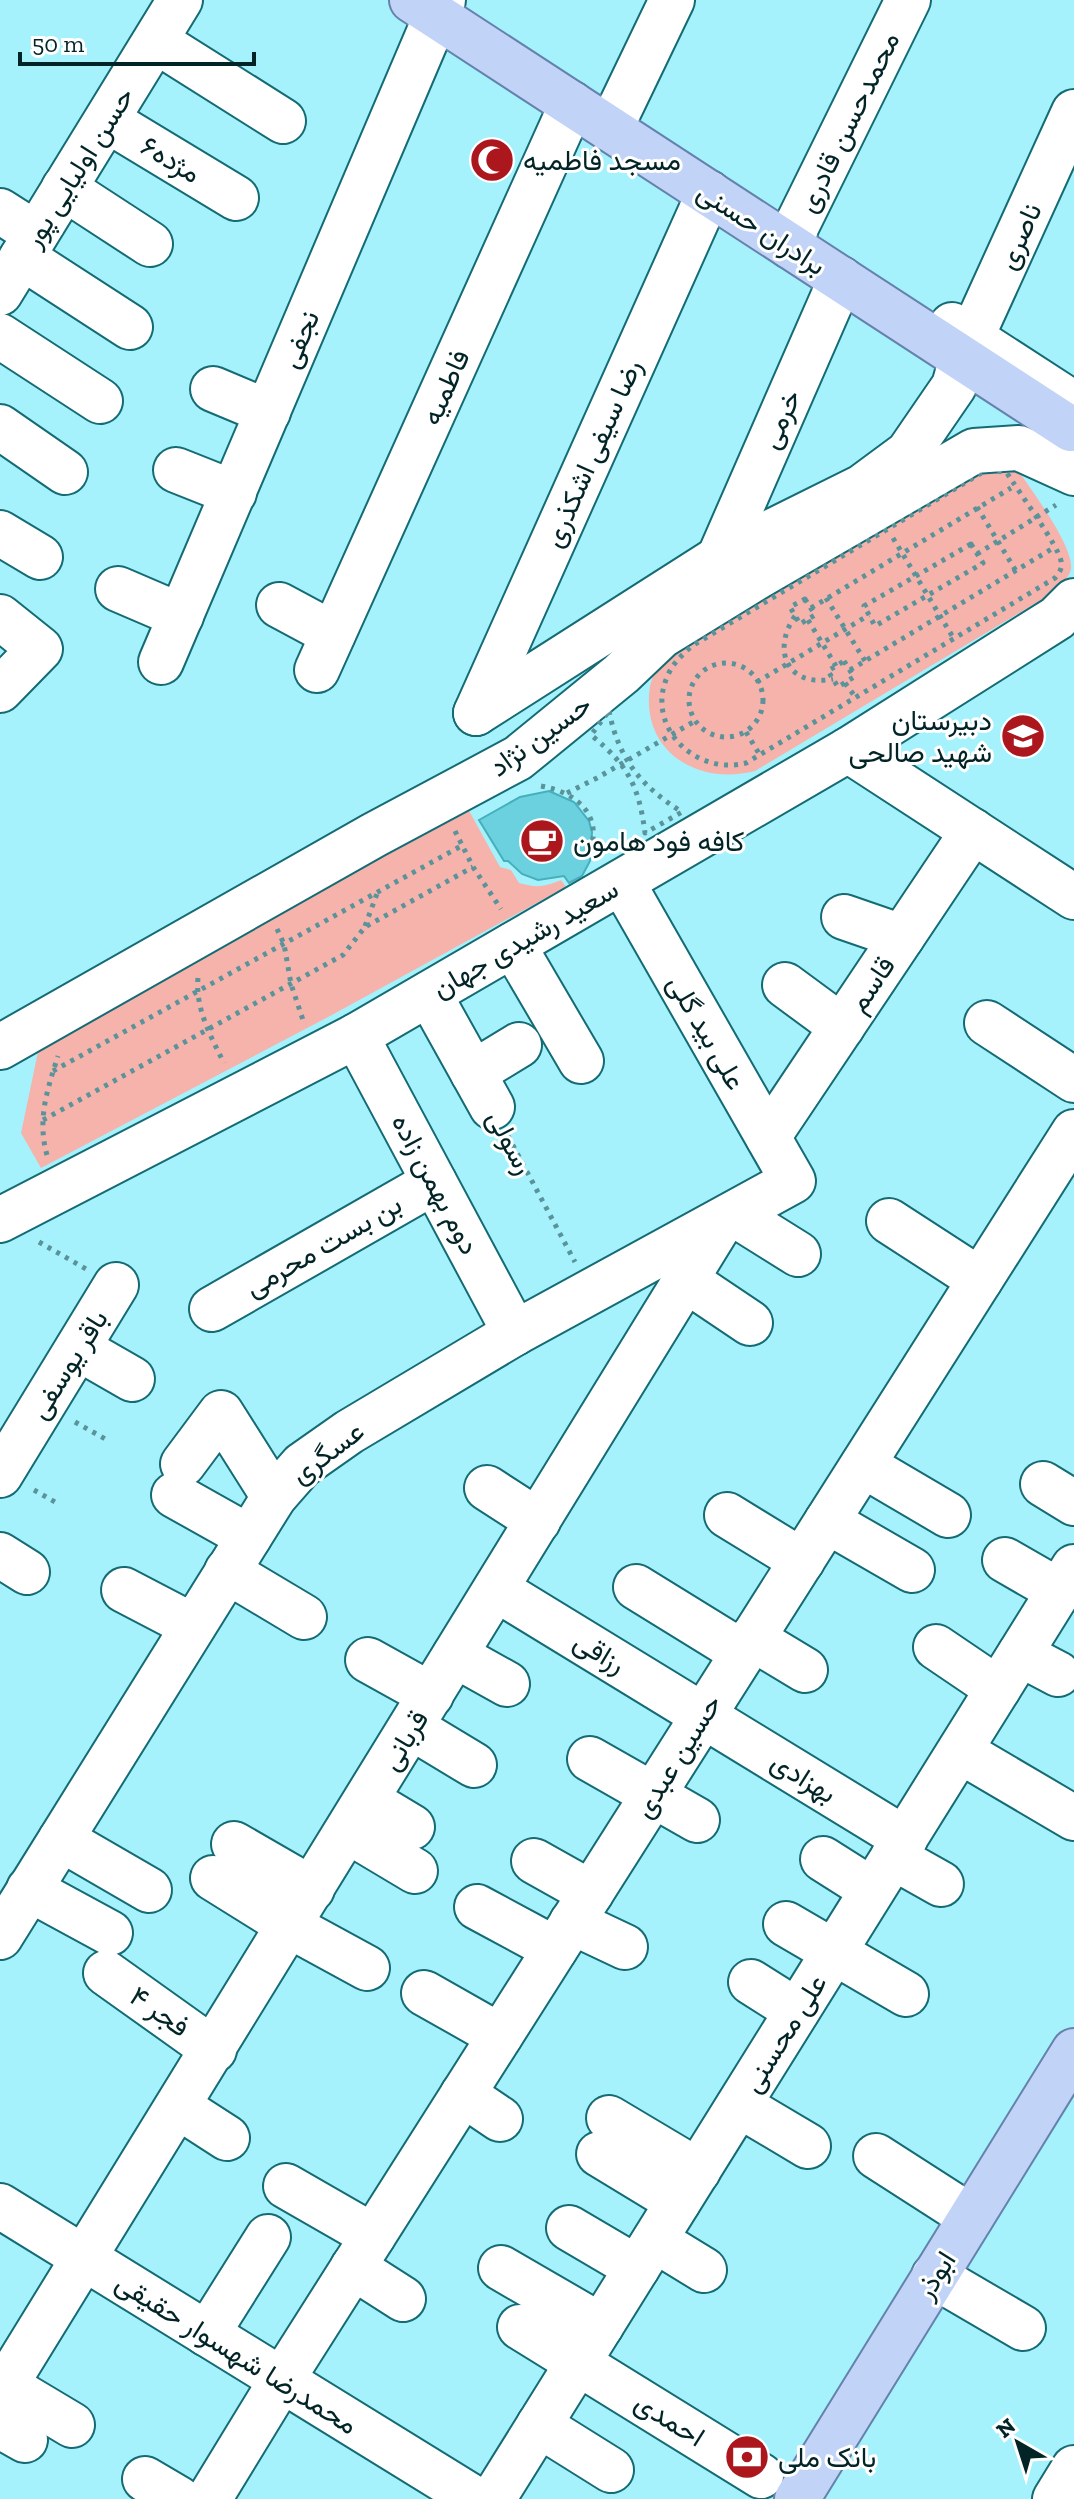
<svg xmlns="http://www.w3.org/2000/svg" width="1074" height="2499" font-family="'Zilla Slab',Vazirmatn,serif">
  <rect width="100%" height="100%" fill="#a5f2fd"/>
  <g fill="#f6b3ab">
    <path d="M976 461 1013 463C1027 484 1074 545 1071 569 1069 579 1058 587 1051 594L755 771C697 786 640 751 650 686 652 678 656 669 659 662Z"/>
    <path d="M467 807 500 867 511 870 519 883C537 888 544 887 561 880L566 887 330 1016 41 1168 21 1133 39 1047Z"/>
  </g>
  <path fill="#6bd1de" stroke="#46afbc" stroke-width="2" d="M549 791 574 802 589 821 592 832 590 861 582 876 569 883 564 876 538 880 522 874 508 861H504L479 820 520 797Z"/>
  <g fill="none" stroke-linecap="round" stroke-linejoin="round">
    <g stroke="#146b74" stroke-width="48">
      <g id="minor">
        <path d="M156 41 283 121"/>
        <path d="M107 120 236 198"/>
        <path d="M610 129 672 0"/>
        <path d="M64 188 150 244"/>
        <path d="M0 211 36 234"/>
        <path d="M790 246 797 225 908 0"/>
        <path d="M22 257 130 327"/>
        <path d="M0 293 180 0"/>
        <path d="M952 325 1074 404"/>
        <path d="M0 336 100 401"/>
        <path d="M213 389 268 412"/>
        <path d="M0 427 65 472"/>
        <path d="M176 470 234 493"/>
        <path d="M0 533 40 557"/>
        <path d="M730 564 719 558 841 279"/>
        <path d="M118 589 181 616"/>
        <path d="M279 605 333 634"/>
        <path d="M0 617 40 649 0 690"/>
        <path d="M161 662 443 0"/>
        <path d="M317 670 572 104"/>
        <path d="M476 713 719 558 862 487 908 453 954 386 962 358 1074 112"/>
        <path d="M476 713 709 193"/>
        <path d="M848 750 1074 897"/>
        <path d="M844 917 902 937"/>
        <path d="M513 945 581 1061"/>
        <path d="M785 985 842 1027"/>
        <path d="M429 994 492 1107"/>
        <path d="M987 1023 1074 1080"/>
        <path d="M356 1036 515 1333"/>
        <path d="M0 1047 374 835 518 758 621 674 661 636 757 577 974 451 1019 448 1074 473"/>
        <path d="M473 1073 519 1045"/>
        <path d="M768 1137 973 831"/>
        <path d="M734 1214 798 1254"/>
        <path d="M0 1220 356 1036 848 750 1057 618 1074 601"/>
        <path d="M889 1221 980 1280"/>
        <path d="M686 1280 750 1323"/>
        <path d="M212 1309 434 1182"/>
        <path d="M78 1348 132 1379"/>
        <path d="M183 1464 221 1413 274 1497"/>
        <path d="M863 1465 948 1515"/>
        <path d="M0 1475 116 1285"/>
        <path d="M1043 1484 1074 1503"/>
        <path d="M487 1488 538 1521"/>
        <path d="M174 1495 249 1537"/>
        <path d="M727 1515 802 1561"/>
        <path d="M827 1521 912 1570"/>
        <path d="M0 1555 27 1572"/>
        <path d="M1005 1560 1059 1591"/>
        <path d="M227 1571 304 1617"/>
        <path d="M636 1587 743 1653"/>
        <path d="M496 1589 905 1839"/>
        <path d="M124 1590 193 1626"/>
        <path d="M752 1638 805 1670"/>
        <path d="M936 1647 998 1689"/>
        <path d="M1020 1654 1058 1674"/>
        <path d="M455 1655 507 1684"/>
        <path d="M368 1660 431 1695"/>
        <path d="M411 1727 474 1765"/>
        <path d="M960 1751 1074 1818"/>
        <path d="M590 1759 697 1820"/>
        <path d="M367 1800 412 1827"/>
        <path d="M348 1831 415 1871"/>
        <path d="M61 1839 149 1890"/>
        <path d="M234 1844 312 1889"/>
        <path d="M893 1857 941 1884"/>
        <path d="M823 1859 872 1890"/>
        <path d="M534 1861 591 1893"/>
        <path d="M213 1878 290 1926 367 1968"/>
        <path d="M29 1889 110 1933"/>
        <path d="M477 1907 555 1949"/>
        <path d="M572 1922 625 1947"/>
        <path d="M786 1924 906 1994"/>
        <path d="M0 1937 274 1497 302 1465 349 1432 515 1333 793 1181 622 882"/>
        <path d="M106 1973 214 2050"/>
        <path d="M751 1982 797 2011"/>
        <path d="M424 1993 500 2036"/>
        <path d="M463 2094 500 2119"/>
        <path d="M739 2105 808 2146"/>
        <path d="M179 2107 227 2138"/>
        <path d="M609 2118 698 2171"/>
        <path d="M599 2154 678 2202"/>
        <path d="M876 2156 971 2217"/>
        <path d="M286 2186 373 2236"/>
        <path d="M0 2206 475 2499"/>
        <path d="M569 2228 637 2268"/>
        <path d="M655 2240 704 2270"/>
        <path d="M353 2267 403 2299"/>
        <path d="M501 2268 601 2326"/>
        <path d="M934 2276 1023 2328"/>
        <path d="M520 2327 761 2476"/>
        <path d="M207 2334 268 2237"/>
        <path d="M0 2382 72 2425"/>
        <path d="M0 2394 720 1224"/>
        <path d="M539 2425 611 2470"/>
        <path d="M0 2426 25 2440"/>
        <path d="M145 2479 179 2499"/>
        <path d="M209 2499 281 2381 1074 1132"/>
        <path d="M493 2499 1074 1567"/>
        <path d="M1055 2499 1074 2468"/>
      </g>
    </g>
    <g stroke="#6482ac" stroke-width="48">
      <g id="major">
        <path d="M412 0 1071 429"/>
        <path d="M797 2499 1074 2051"/>
      </g>
    </g>
    <g stroke="#5a939a" stroke-width="5" stroke-dasharray="4 6" stroke-linecap="butt">
      <path d="M988 469 1007 473C1018 491 1058 545 1061 561 1063 568 1059 573 1055 578L746 763C695 776 644 726 668 675 673 663 682 655 692 646Z"/>
      <path d="M977 507 1016 571"/>
      <path d="M893 538 954 639"/>
      <path d="M971 544 983 563 875 626 864 606Z"/>
      <path d="M977 554 1056 505"/>
      <path d="M826 598 865 661"/>
      <path d="M805 599 815 615 800 624 790 607Z"/>
      <path d="M811 608 1011 488"/>
      <path d="M795 616C771 651 788 688 833 679"/>
      <path d="M808 620 836 666"/>
      <path d="M844 661 854 677 838 687 828 671Z"/>
      <circle cx="726" cy="700" r="37"/>
      <path d="M850 670 1055 547"/>
      <path d="M757 682 869 615"/>
      <path d="M845 683 856 698"/>
      <path d="M609 711C619 760 641 786 682 812L645 833C639 786 628 765 591 735Z"/>
      <path d="M746 732 761 757"/>
      <path d="M541 786C579 793 605 817 588 857"/>
      <path d="M567 793 597 778 695 721"/>
      <path d="M455 831 473 867 501 909"/>
      <path d="M365 926 378 891"/>
      <path d="M277 929 284 944 291 984 303 1020"/>
      <path d="M198 978C195 1008 211 1037 224 1063"/>
      <path d="M53 1071 463 845"/>
      <path d="M43 1120 343 955 365 927 473 867"/>
      <path d="M508 1136 575 1262"/>
      <path d="M47 1155C37 1120 47 1090 58 1056"/>
      <path d="M39 1242 86 1269"/>
      <path d="M75 1422 109 1441"/>
      <path d="M34 1490 55 1502"/>
    </g>
    <use href="#minor" stroke="#fff" stroke-width="44"/>
    <use href="#major" stroke="#c2d3f8" stroke-width="44"/>
  </g>
  <defs>
    <g id="mosque-disc" transform="scale(2.3)"><circle r="9.5" fill="#ab171d" stroke="#fff"/><path d="M3.5-4.9A6 6 0 1 0 3.5 4.9A5 5 0 1 1 3.5-4.9Z" fill="#fff"/></g>
    <g id="school-disc" transform="scale(2.3)"><circle r="9.5" fill="#ab171d" stroke="#fff"/><path d="M0-5L7-2L0 1L-7-2ZM-4 1L0 2.5L4 1V4Q0 6-4 4Z" fill="#fff"/></g>
    <g id="cafe-disc" transform="scale(2.3)"><circle r="9.5" fill="#ab171d" stroke="#fff"/><path d="M-5.5-4.5H6V0H3Q3 3.5 0 3.5H-2.5Q-5.5 3.5-5.5 0ZM3-3.2v2h1.7v-2ZM-6 4.5H4V6H-6Z" fill="#fff"/></g>
    <g id="bank-disc" transform="scale(2.3)"><circle r="9.5" fill="#ab171d" stroke="#fff"/><path d="M-6-4H6V4H-6ZM0-2.3a2.3 2.3 0 1 0 0 4.6a2.3 2.3 0 1 0 0-4.6Z" fill="#fff"/></g>
  </defs>
  <g fill-rule="evenodd">
    <use href="#mosque-disc" x="492" y="160"/>
    <use href="#school-disc" x="1023" y="736"/>
    <use href="#cafe-disc" x="542" y="841"/>
    <use href="#bank-disc" x="747" y="2457"/>
  </g>
  <g text-anchor="middle" stroke-width="6" stroke-linejoin="round" paint-order="stroke">
    <g font-size="28" fill="#022427" stroke="#fff">
      <text transform="translate(848 122) rotate(-64)" y="10">محمدحسن قادری</text>
      <text transform="translate(171 159) rotate(31)" y="10">مژده۶</text>
      <text transform="translate(78 167) rotate(-58)" y="10">حسن اولیایی پور</text>
      <text transform="translate(762 228) rotate(33)" y="10">برادران حسنی</text>
      <text transform="translate(1019 236) rotate(-66)" y="10">ناصری</text>
      <text transform="translate(299 339) rotate(-67)" y="10">نجفی</text>
      <text transform="translate(445 387) rotate(-66)" y="10">فاطمیه</text>
      <text transform="translate(780 419) rotate(-66)" y="10">خرمی</text>
      <text transform="translate(592 453) rotate(-66)" y="10">رضا سیفی اشکذری</text>
      <text transform="translate(540 735) rotate(-36)" y="10">حسین نژاد</text>
      <text transform="translate(525 938) rotate(-30)" y="10">سعید رشیدی جهان</text>
      <text transform="translate(871 984) rotate(-56)" y="10">قاسم</text>
      <text transform="translate(707 1032) rotate(60)" y="10">علی بید گلی</text>
      <text transform="translate(511 1142) rotate(62)" y="10">رسولی</text>
      <text transform="translate(436 1184) rotate(62)" y="10">دوم بهمن زاده</text>
      <text transform="translate(323 1245) rotate(-30)" y="10">بن بست محرمی</text>
      <text transform="translate(68 1364) rotate(-58)" y="10">باقر یوسفی</text>
      <text transform="translate(327 1452) rotate(-37)" y="10">عسگری</text>
      <text transform="translate(600 1652) rotate(31)" y="10">رزاقی</text>
      <text transform="translate(404 1740) rotate(-59)" y="10">قربانی</text>
      <text transform="translate(677 1756) rotate(-58)" y="10">حسین عبدی</text>
      <text transform="translate(804 1777) rotate(32)" y="10">بهزادی</text>
      <text transform="translate(160 2011) rotate(35)" y="10">فجر ۴</text>
      <text transform="translate(784 2033) rotate(-58)" y="10">علی محسنی</text>
      <text transform="translate(935 2275) rotate(-58)" y="10">ابوذر</text>
      <text transform="translate(237 2353) rotate(32)" y="10">محمدرضا شهسوار حقیقی</text>
      <text transform="translate(670 2419) rotate(32)" y="10">احمدی</text>
    </g>
    <g font-size="28" fill="#022427" stroke="#fff" text-anchor="start">
      <text x="523" y="170">مسجد فاطمیه</text>
      <text x="992" y="730" text-anchor="end">دبیرستان<tspan x="992" dy="32">شهید صالحی</tspan></text>
      <text x="573" y="851">کافه فود هامون</text>
      <text x="778" y="2467">بانک ملی</text>
    </g>
  </g>
  <g transform="translate(1018 2443) rotate(321)" stroke="#ffffff" stroke-width="6" paint-order="stroke">
  <path d="M0-6L14 30L0 20L-14 30Z" fill="#022427"/>
  <text y="-12" font-size="22" font-weight="bold" text-anchor="middle" fill="#022427">N</text>
  </g>
  <path d="M20 52v12h234v-12" fill="none" stroke="#022427" stroke-width="4"/>
  <text x="32" y="52" font-size="24" fill="#022427" stroke="#ffffff" stroke-width="6" paint-order="stroke">50 m</text>
</svg>
